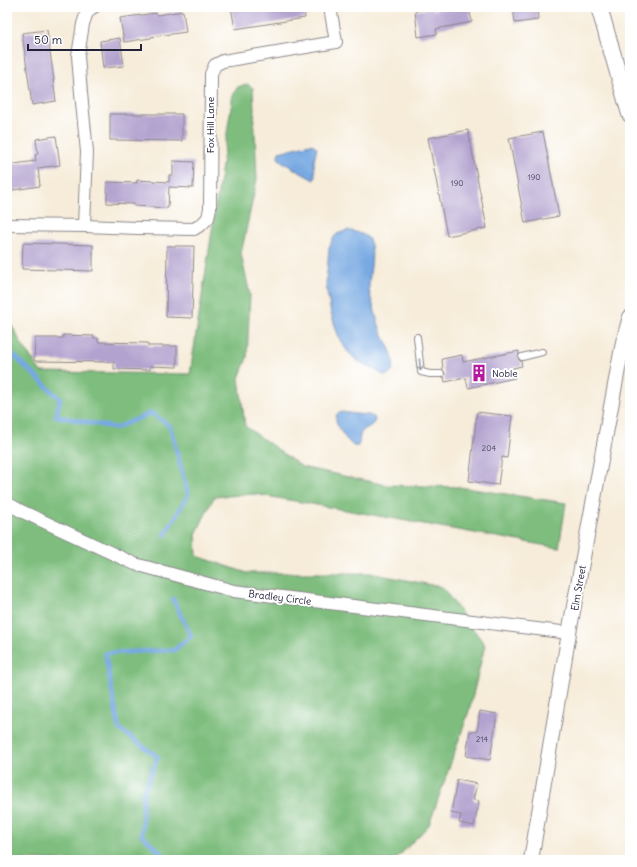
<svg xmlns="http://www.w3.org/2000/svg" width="637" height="867" font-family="Delius,sans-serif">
  <rect width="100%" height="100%" fill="#fff"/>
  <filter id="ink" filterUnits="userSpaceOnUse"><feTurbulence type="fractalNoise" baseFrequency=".025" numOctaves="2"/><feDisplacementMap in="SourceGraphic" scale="8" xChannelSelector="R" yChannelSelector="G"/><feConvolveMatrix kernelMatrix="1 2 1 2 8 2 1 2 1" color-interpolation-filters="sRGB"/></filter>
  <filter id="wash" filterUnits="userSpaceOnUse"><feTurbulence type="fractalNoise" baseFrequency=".012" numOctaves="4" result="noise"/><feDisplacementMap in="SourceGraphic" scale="16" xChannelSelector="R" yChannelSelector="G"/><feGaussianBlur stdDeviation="0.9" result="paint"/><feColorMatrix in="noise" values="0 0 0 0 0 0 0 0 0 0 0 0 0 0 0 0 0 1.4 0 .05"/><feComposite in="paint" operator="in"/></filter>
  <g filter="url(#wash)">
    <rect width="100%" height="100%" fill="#f6ecd9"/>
    <path fill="#7ebd7e" stroke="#50705c" d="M247 84 253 88 257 179 241 254 250 295 247 358 239 378 245 426 302 467 386 485 459 487 566 503 559 548 255 494 214 497 196 534 197 556 247 573H370L442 587 485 645 469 711 429 825 395 860H7V322L11 324 21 343 41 372 190 374 233 94 238 87Z"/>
    <g fill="#77a9e2" stroke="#4c668e">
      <path d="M310 144 314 145 317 148 314 161 315 176 314 180C308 177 283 163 279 159 277 156 278 156 279 152L283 151Z"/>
      <path d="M348 230C354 232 363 233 368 238 376 248 369 274 369 287 369 294 372 301 374 308 376 316 378 323 381 331 386 343 396 356 393 369 392 373 390 374 387 375H384L356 360 348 352 340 340 337 332 331 313 327 292 326 284 329 248 333 238 337 234Z"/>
      <path d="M342 412 356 414 369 415 374 417 375 420C373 427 365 427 361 433 359 437 360 443 358 446 355 446 355 447 352 445 347 441 337 427 336 421 336 418 336 416 337 414Z"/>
    </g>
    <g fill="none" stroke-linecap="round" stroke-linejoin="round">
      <g stroke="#77a9e2" stroke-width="4.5">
        <path d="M7 352 11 353 60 399 56 416 116 428 151 413 170 426 188 495 165 535"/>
        <path d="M169 860 142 835 143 793 158 757 119 729 105 653 174 650 191 636 173 599"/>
      </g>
    </g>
    <g id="blocks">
      <g fill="#b2a2cf">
        <path d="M231 7H304L305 18 235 29Z"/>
        <path d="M449 7H469L472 22 436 29 437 34 418 37 415 11 433 8V10Z"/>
        <path d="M513 7H537L538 20 515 23Z"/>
        <path d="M183 11 186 32 151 37V38L124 42 120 18 156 13 157 15Z"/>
        <path d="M47 30 54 80H53L56 101 32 105 22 33Z"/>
        <path d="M120 38 124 66 103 68 100 41Z"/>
        <path d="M110 114H182V141L110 140Z"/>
        <path d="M468 130 487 228 447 236 428 138Z"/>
        <path d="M543 132 559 216 525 223 509 138Z"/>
        <path d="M56 136 60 165 38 168 40 186 7 191V165L36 161 35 155 38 154 36 139Z"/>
        <path d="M173 161 194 162 193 188 169 187 168 208 134 206V204L107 203V182L137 183V180L169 182V175H173Z"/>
        <path d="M23 243 93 245V271L22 269Z"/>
        <path d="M167 246H194L192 318 166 317Z"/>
        <path d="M63 335 94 336V338H98V342L148 343V346H177V367L150 366V370L114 369V362L34 361 35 338H63Z"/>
        <path d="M519 351V353L518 358 519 360 521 361 522 366 513 368 515 378 468 388 466 378 445 382 444 377 445 374 443 370 442 359 462 355 463 362Z"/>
        <path d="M477 412 512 416 507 458 502 457 498 485 469 481Z"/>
        <path d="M480 711 497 714 490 760 466 756 470 731 477 732Z"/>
        <path d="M457 780 477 784 473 800 479 801 474 826 459 823 461 815 451 813Z"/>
      </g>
    </g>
  </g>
  <g filter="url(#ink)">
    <use href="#blocks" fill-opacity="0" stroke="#8c878a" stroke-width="1"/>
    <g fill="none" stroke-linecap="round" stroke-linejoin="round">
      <g stroke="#8c878a" stroke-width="8">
        <g id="service">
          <path d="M417 337 421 372 430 374H441"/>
          <path d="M522 357 542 352"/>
        </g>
      </g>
      <g stroke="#8c878a" stroke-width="14">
        <g id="minor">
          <path d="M7 225 84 226 138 228 194 229 202 224 208 218 210 208 211 74 215 65 223 61 336 42 330 7"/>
          <path d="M84 226 87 152 81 93 78 56 83 24 86 15 90 9 94 7"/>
          <path d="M7 503 21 511 135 564 234 591 569 633"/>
        </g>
      </g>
      <g stroke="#8c878a" stroke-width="16">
        <path id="tertiary" d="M531 860 569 633 623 342 630 317"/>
      </g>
      <g stroke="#8c878a" stroke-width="18">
        <path id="secondary" d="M599 7 630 114"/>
      </g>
      <use href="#service" stroke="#fff" stroke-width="6"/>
      <use href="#minor" stroke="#fff" stroke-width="12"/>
      <use href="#tertiary" stroke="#fff" stroke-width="14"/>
      <use href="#secondary" stroke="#fff" stroke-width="16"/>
    </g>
    <defs><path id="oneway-shaft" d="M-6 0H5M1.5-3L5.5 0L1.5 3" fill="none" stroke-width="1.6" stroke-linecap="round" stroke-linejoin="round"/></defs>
    <use stroke="#9c9ca7" href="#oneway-shaft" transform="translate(420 365) rotate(84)"/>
  </g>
  <defs>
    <g id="building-bare" transform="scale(1.38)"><path d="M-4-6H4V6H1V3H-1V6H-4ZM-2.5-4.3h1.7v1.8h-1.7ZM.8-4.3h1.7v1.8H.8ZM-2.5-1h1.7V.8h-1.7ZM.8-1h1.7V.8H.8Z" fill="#b5179e" stroke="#fff" stroke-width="2.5" paint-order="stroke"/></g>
  </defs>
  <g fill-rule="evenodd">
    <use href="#building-bare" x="479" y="373"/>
  </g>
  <g text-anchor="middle" stroke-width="4" stroke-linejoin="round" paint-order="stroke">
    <g font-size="8" fill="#464260">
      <text x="534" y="180">190</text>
      <text x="457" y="186">190</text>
      <text x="489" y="451">204</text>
      <text x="482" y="742">214</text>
    </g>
    <g font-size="10" fill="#22223b" stroke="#fff">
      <text transform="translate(210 125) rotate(-90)" y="4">Fox Hill Lane</text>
      <text transform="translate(578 588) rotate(-80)" y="4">Elm Street</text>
      <text transform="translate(280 597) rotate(7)" y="4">Bradley Circle</text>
    </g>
    <g font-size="10" fill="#22223b" stroke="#fff" text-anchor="start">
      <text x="492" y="377">Noble</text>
    </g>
  </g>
  <rect width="637" height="867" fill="none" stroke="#fff" stroke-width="24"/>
  <path d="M28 44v6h113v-6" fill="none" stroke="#22223b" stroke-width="2"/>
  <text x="34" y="44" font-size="12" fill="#22223b" stroke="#ffffff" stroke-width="3" paint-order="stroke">50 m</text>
</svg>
